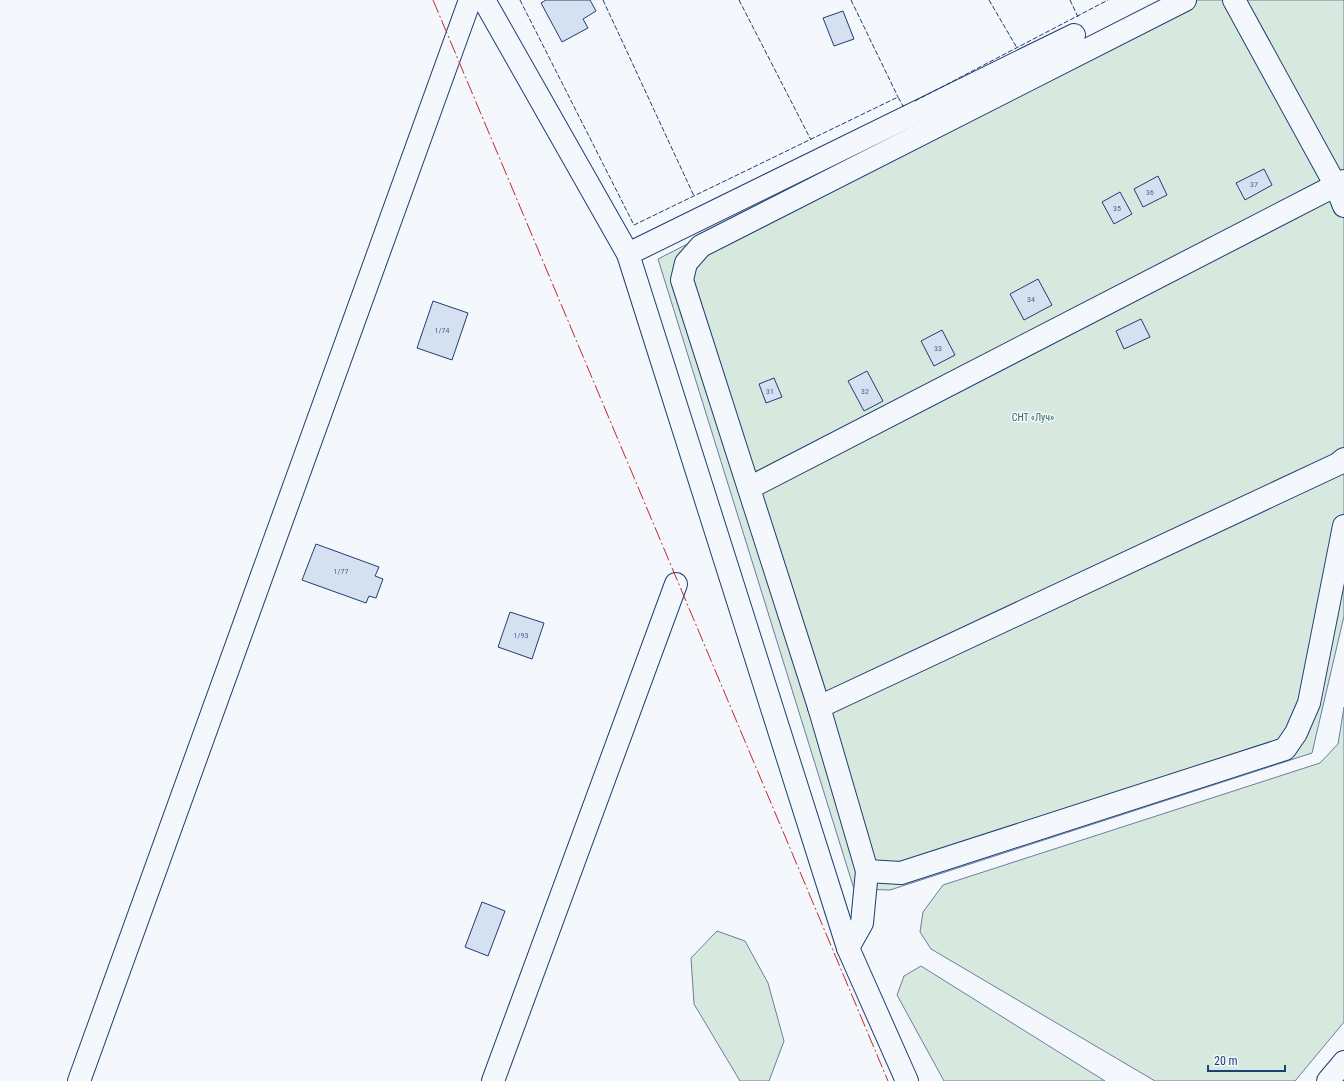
<svg xmlns="http://www.w3.org/2000/svg" width="1344" height="1081" font-family="'Roboto Condensed',sans-serif">
  <rect width="100%" height="100%" fill="#f4f7fb"/>
  <g fill="#d7e8df" stroke="#687fa3">
    <path d="M1164 0H1344V616L1312 753 890 890 854 889 658 259Z"/>
    <path d="M1344 707V1022L1295 1081H1155L931 949 920 932 923 912 943 885 1320 763 1338 744Z"/>
    <path d="M717 931 745 941 768 983 784 1041 769 1081H740L694 1004 691 958Z"/>
    <path d="M921 966 1105 1081H944L897 995 904 976Z"/>
  </g>
  <g fill="#d5e0f0" stroke="#1d3f73">
    <path d="M546 0H590L596 11 583 19 588 28 562 42 541 3Z"/>
    <path d="M843 11 854 39 834 46 823 18Z"/>
    <path d="M1264 169 1272 185 1245 200 1236 183Z"/>
    <path d="M1158 176 1167 195 1143 207 1134 189Z"/>
    <path d="M1120 192 1132 214 1114 224 1102 202Z"/>
    <path d="M1038 279 1052 305 1024 320 1010 294Z"/>
    <path d="M433 301 468 313 452 360 417 348Z"/>
    <path d="M1141 319 1150 337 1124 349 1116 331Z"/>
    <path d="M942 330 955 355 934 366 921 341Z"/>
    <path d="M867 371 883 401 864 411 848 381Z"/>
    <path d="M774 378 782 397 766 403 759 384Z"/>
    <path d="M316 544 379 567 375 576 383 579 376 598 369 596 366 603 302 580Z"/>
    <path d="M510 612 544 623 532 659 498 647Z"/>
    <path d="M482 902 505 911 488 956 465 947Z"/>
  </g>
  <g fill="none" stroke-linecap="round" stroke-linejoin="round">
    <g stroke="#1d3f73" stroke-width="24">
      <g id="minor">
        <path d="M484 0 628 254 848 948 907 1081"/>
        <path d="M1234 0 1336 186 1344 206"/>
        <path d="M628 254 1074 35"/>
        <path d="M749 488 1344 181"/>
        <path d="M819 707 1338 464 1344 459"/>
        <path d="M867 871 901 873 1285 749 1296 733 1309 703 1344 526"/>
        <path d="M848 948 862 923 867 871 819 707 682 280 686 263 701 246 1185 0"/>
        <path d="M79 1081 470 0"/>
        <path d="M493 1081 676 584"/>
        <path d="M1328 1081 1344 1062"/>
      </g>
    </g>
    <use href="#minor" stroke="#f4f7fb" stroke-width="22"/>
    <g stroke="#1d3f73" stroke-width="1" stroke-dasharray="5 2" stroke-linecap="butt">
      <path d="M520 0 634 225 898 97 903 106 906 105"/>
      <path d="M603 0 694 196"/>
      <path d="M739 0 811 140"/>
      <path d="M851 0 898 97"/>
      <path d="M989 0 1017 48"/>
      <path d="M1070 0 1078 17"/>
      <path d="M915 101 1108 0"/>
    </g>
    <path stroke="#c62828" stroke-width="1" stroke-dasharray="14 3 2 3" stroke-linecap="butt" d="M433 0 888 1081"/>
  </g>
  <g text-anchor="middle" stroke-width="3" stroke-linejoin="round" paint-order="stroke">
    <g font-size="8" fill="#4b6792">
      <text x="1254" y="187">37</text>
      <text x="1150" y="195">36</text>
      <text x="1117" y="211">35</text>
      <text x="1031" y="302">34</text>
      <text x="442" y="333">1/74</text>
      <text x="938" y="351">33</text>
      <text x="770" y="394">31</text>
      <text x="865" y="394">32</text>
      <text x="341" y="574">1/77</text>
      <text x="521" y="638">1/93</text>
    </g>
    <g font-size="10" fill="#2c6c60" stroke="#f4f7fb">
      <text x="1033" y="421">СНТ «Луч»</text>
    </g>
  </g>
  <path d="M1208 1065v6h77v-6" fill="none" stroke="#1d3f73" stroke-width="2"/>
  <text x="1214" y="1065" font-size="12" fill="#1d3f73" stroke="#f4f7fb" stroke-width="3" paint-order="stroke">20 m</text>
</svg>
